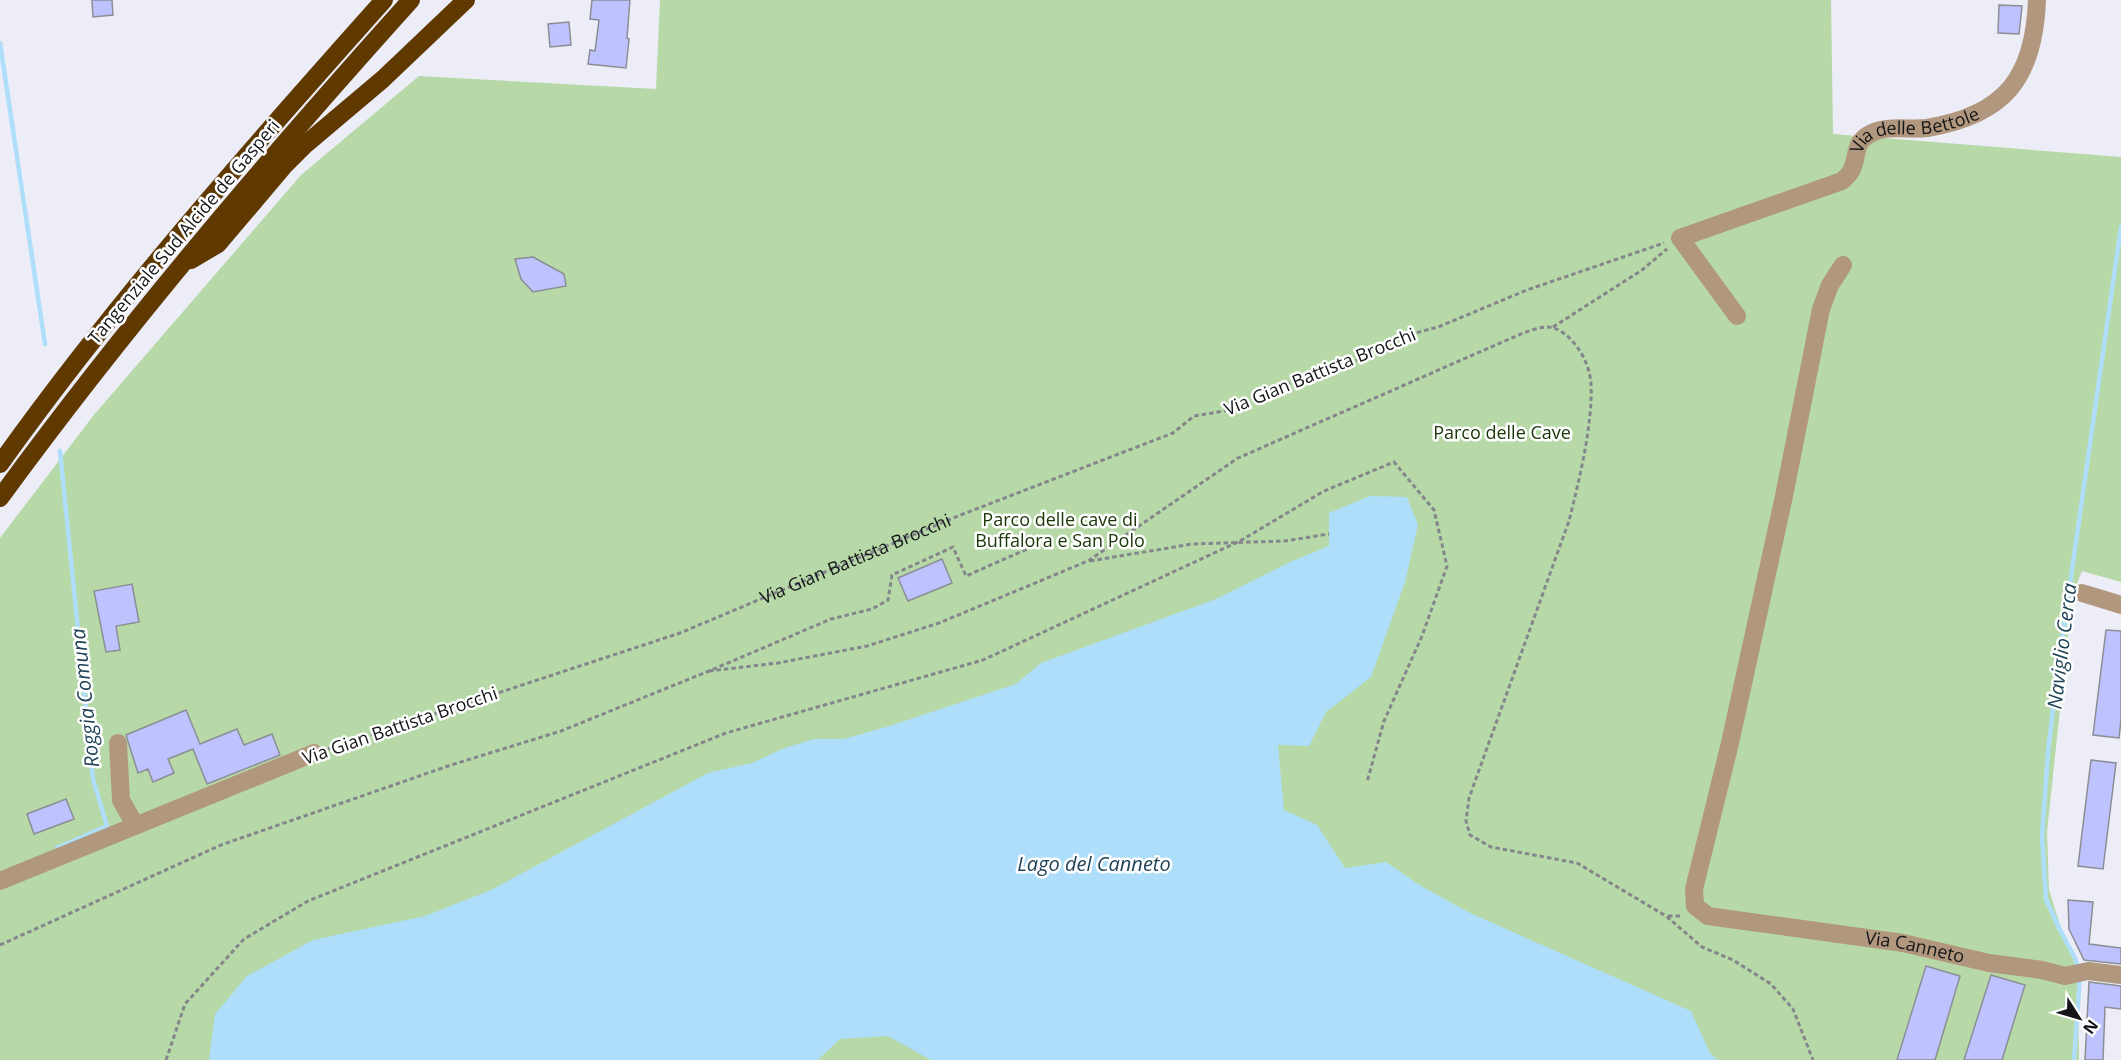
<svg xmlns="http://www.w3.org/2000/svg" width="2121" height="1060" font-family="'Open Sans',sans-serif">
  <rect width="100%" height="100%" fill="#ecedf6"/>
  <path fill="#b6d9a7" d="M660 0H1831L1833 134 2121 157V582L2082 571 2072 596 2047 832 2049 890 2062 931 2073 954 2078 979 2079 1060H0V538L93 416 301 175 419 76 656 89Z"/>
  <path fill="#aedefa" d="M1370 496 1407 497 1418 525 1405 582 1371 677 1326 712 1309 746 1278 745 1284 810 1317 825 1345 868 1386 862 1421 886 1470 913 1691 1011 1710 1053 1718 1060H931L888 1036 840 1039 818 1060H209L215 1014 247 976 313 940 425 916 491 890 708 773 752 763 782 749 814 739H844L886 727 1016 684 1041 663 1216 599 1290 562 1329 546V513Z"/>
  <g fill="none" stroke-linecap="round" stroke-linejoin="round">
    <g stroke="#aedefa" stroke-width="4.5">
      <path d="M0 43 45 344"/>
      <path d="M57 848 107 826 93 779 60 451"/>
      <path d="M2078 968 2075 958 2059 928 2046 899 2042 836 2048 752 2057 675 2121 227"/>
      <path d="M2074 1060 2080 976"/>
    </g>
  </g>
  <g fill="#bec3ff" stroke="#8c8d95" stroke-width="1.5">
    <path d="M92 0H112L113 15 93 17Z"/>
    <path d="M592 0H630L627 38 629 39 626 68 588 64 590 50 595 51 599 20 590 19Z"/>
    <path d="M1999 5 2022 6 2019 34 1998 33Z"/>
    <path d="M569 22 571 45 550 47 548 24Z"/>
    <path d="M533 257 564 274 566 286 533 292 521 279 515 259Z"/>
    <path d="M942 559 952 583 908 601 898 578Z"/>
    <path d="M132 584 139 622 116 626 120 650 106 652 94 591Z"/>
    <path d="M2106 630 2121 631V720L2119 738 2093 735Z"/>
    <path d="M186 710 200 744 237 729 244 745 272 734 280 755 207 784 193 749 168 759 174 773 153 782 148 769 138 773 126 735Z"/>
    <path d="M2091 760 2116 763 2103 869 2078 866Z"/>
    <path d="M66 799 74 819 34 834 27 814Z"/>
    <path d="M2068 900 2093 902 2089 944 2121 948V964L2084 960 2069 929Z"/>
    <path d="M1926 966 1960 976 1935 1060H1897Z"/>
    <path d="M1991 975 2025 985 2002 1060H1964Z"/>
    <path d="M2089 982 2121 986V1009L2105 1007 2103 1060H2085Z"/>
  </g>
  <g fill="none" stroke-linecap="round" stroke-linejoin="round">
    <g stroke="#85868c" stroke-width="3" stroke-dasharray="4.5 3" stroke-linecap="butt">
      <path d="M1553 327 1642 270 1667 249"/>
      <path d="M1090 561 1192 544 1285 541 1329 534"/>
      <path d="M709 671 778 663 867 646 939 623 1088 561 1238 458 1523 333C1532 330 1545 325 1554 328 1575 336 1590 363 1591 384 1593 424 1579 481 1569 521L1469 798 1466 821 1470 835 1491 847 1577 863 1666 916 1702 947 1733 960 1771 984 1793 1009 1813 1060"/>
      <path id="s1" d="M328 749 680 633 958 516 1173 433 1194 416 1224 411 1336 363H1352L1375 349 1404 336 1438 327 1527 290 1664 243"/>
      <path d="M1668 916H1683"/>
      <path d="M0 945 221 845 451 765 561 731 709 671 831 619 872 609 888 600 892 575 953 547 966 576 1043 542"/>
      <path d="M166 1060 185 1004 244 939 308 901 726 733 983 660 1240 541 1324 491 1394 462 1434 510 1447 566 1422 636 1384 721 1367 782"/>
    </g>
    <g stroke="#b1977e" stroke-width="18">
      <path id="s2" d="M1843 265 1830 285 1821 309 1784 496 1730 743 1694 889 1695 906 1708 916 1903 943 1989 963 2042 970 2065 976 2088 971 2121 975"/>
      <path id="s3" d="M1737 316 1680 238 1842 181C1845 178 1849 175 1851 171 1859 157 1852 142 1872 133 1888 125 1909 130 1927 128 2005 115 2034 78 2037 0"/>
      <path d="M2082 593 2121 605"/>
      <path d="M118 743 121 800 135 825"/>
      <path d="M0 881 314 753"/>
    </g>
    <g stroke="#603901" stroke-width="18">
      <path d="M191 260 218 244 284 166 306 144 383 79 466 0"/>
      <path d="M0 464C116 301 251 149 384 0"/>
      <path d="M0 498C127 324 267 160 411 0"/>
    </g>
  </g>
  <g text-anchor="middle" stroke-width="5" stroke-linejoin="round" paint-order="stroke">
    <g font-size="18" fill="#141518" stroke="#fff">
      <text dy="6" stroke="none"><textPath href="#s3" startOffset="369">Via delle Bettole</textPath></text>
      <text transform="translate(184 232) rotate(-50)" y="6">Tangenziale Sud Alcide de Gasperi</text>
      <text transform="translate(1320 372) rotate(-22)" y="6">Via Gian Battista Brocchi</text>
      <text dy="6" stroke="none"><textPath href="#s1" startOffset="561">Via Gian Battista Brocchi</textPath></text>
      <text transform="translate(400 726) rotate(-19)" y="6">Via Gian Battista Brocchi</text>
      <text dy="6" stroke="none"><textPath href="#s2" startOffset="886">Via Canneto</textPath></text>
    </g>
    <g font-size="18" fill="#193606" stroke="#fff">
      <text x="1502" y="439">Parco delle Cave</text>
      <text x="1060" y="526">Parco delle cave di<tspan x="1060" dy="21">Buffalora e San Polo</tspan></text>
    </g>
    <g font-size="20" font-style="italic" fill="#1e4256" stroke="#fff">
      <text transform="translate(2062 646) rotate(-83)" y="7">Naviglio Cerca</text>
      <text transform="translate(85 698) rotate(-96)" y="7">Roggia Comuna</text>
      <text x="1094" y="871">Lago del Canneto</text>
    </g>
  </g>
  <g transform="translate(2079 1018) rotate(127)" stroke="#ffffff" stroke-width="4.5" paint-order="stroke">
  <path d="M0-4.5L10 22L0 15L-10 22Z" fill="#141518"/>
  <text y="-9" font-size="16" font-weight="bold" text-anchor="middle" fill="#141518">N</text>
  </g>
</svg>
